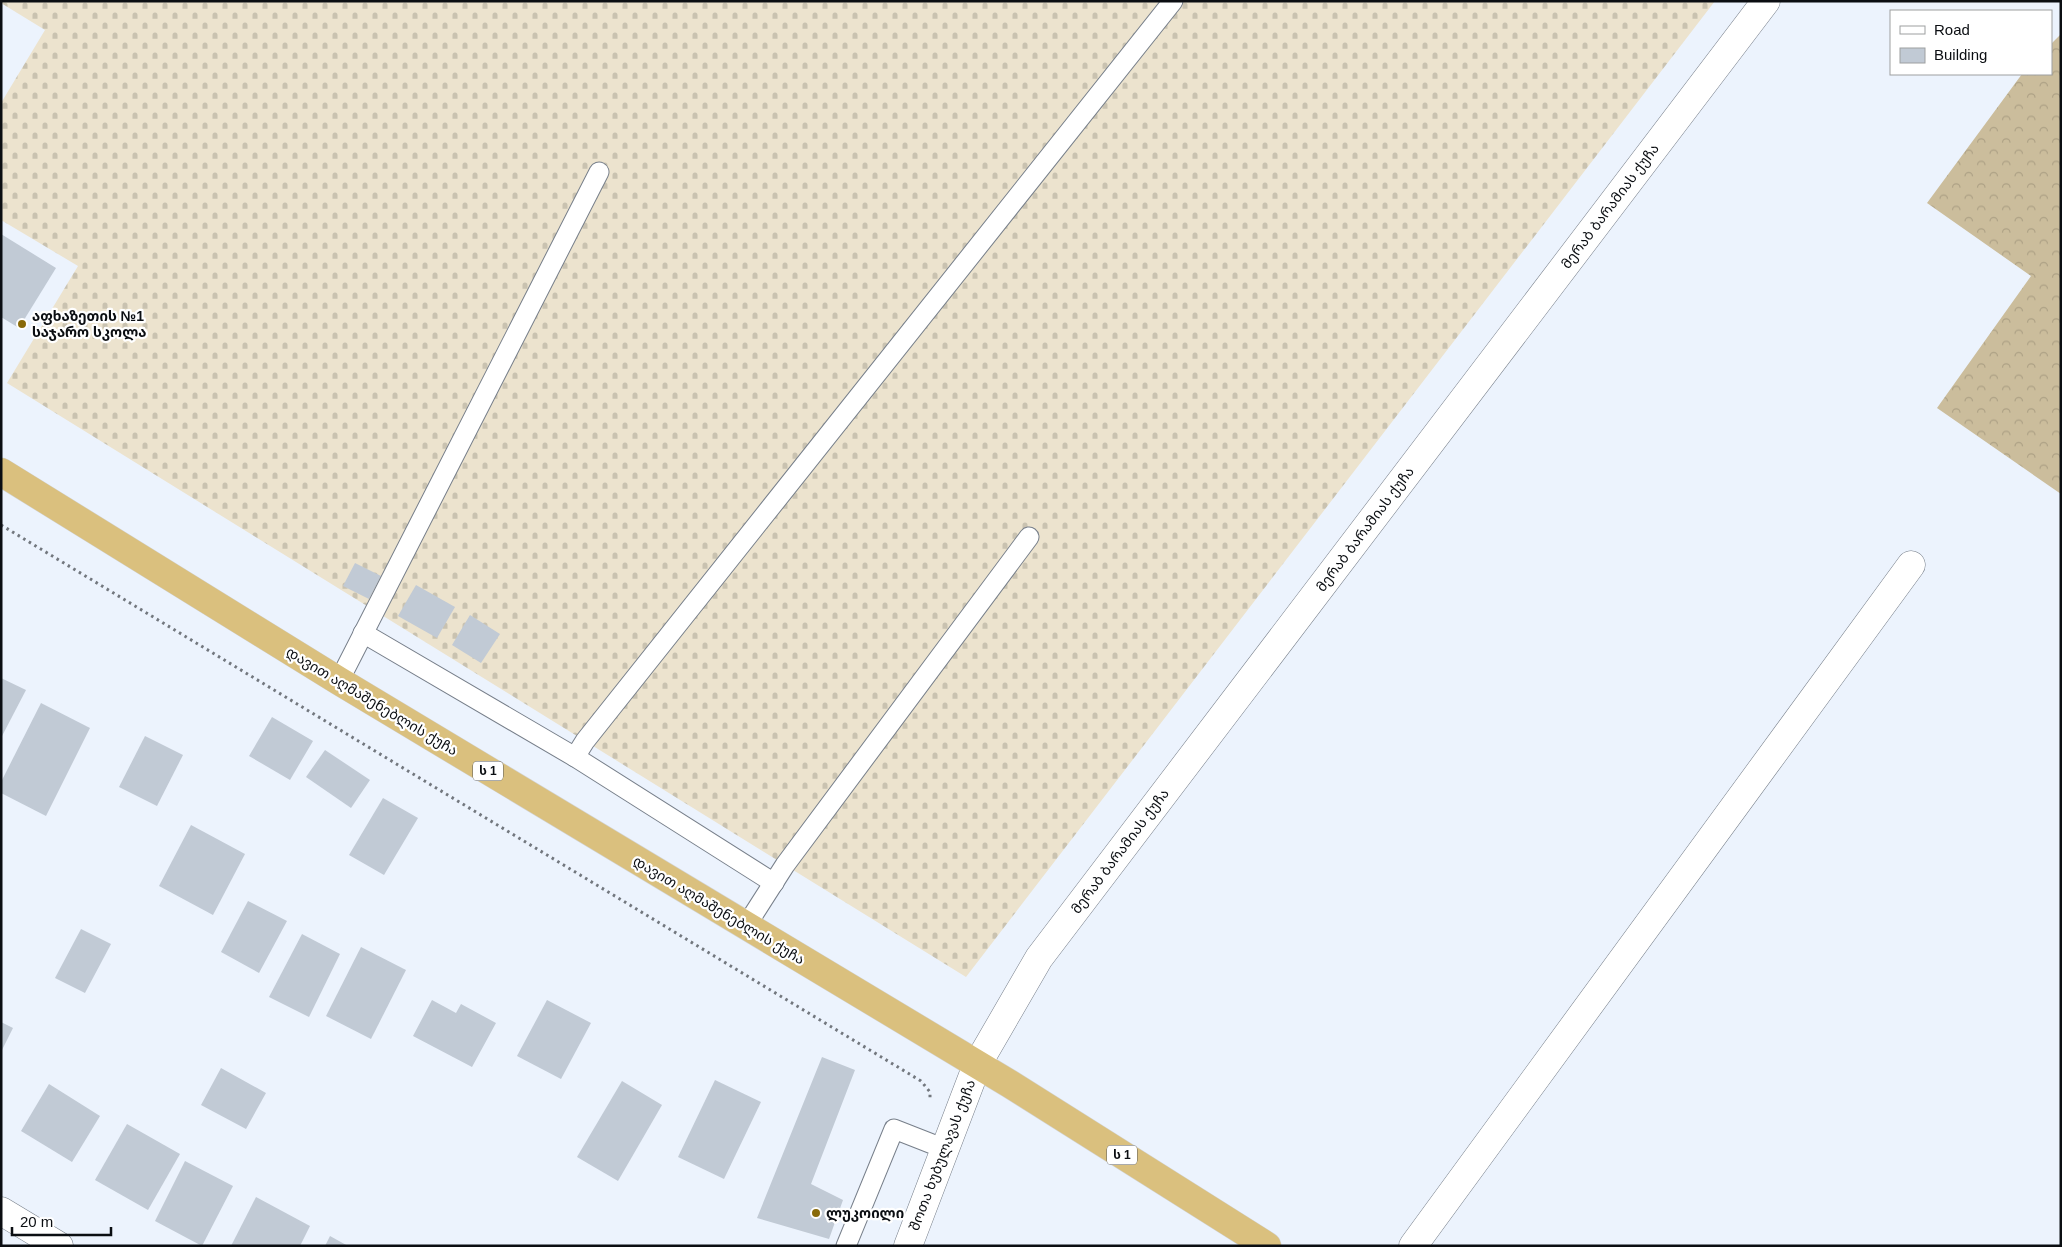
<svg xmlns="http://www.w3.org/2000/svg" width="2062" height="1247" font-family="Arial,'Noto Sans Georgian',sans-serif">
  <defs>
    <pattern id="forest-crowns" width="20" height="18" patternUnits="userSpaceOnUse" patternTransform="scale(1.25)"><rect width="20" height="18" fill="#cbbd9c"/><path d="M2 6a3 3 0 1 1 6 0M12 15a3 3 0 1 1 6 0" fill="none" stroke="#ada185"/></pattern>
    <pattern id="cemetery-stones" width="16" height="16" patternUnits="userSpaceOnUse" patternTransform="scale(1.25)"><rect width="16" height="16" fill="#ece3ce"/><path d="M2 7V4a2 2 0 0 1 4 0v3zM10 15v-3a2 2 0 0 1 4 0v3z" fill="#c9c2b0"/></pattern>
  </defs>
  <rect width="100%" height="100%" fill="#ecf3fd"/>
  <path fill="url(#forest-crowns)" d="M2061 34V494L1937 408 2031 276 1927 203 2022 74H2051V44Z"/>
  <path fill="url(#cemetery-stones)" d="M1 1H1715L966 977 7 383 78 266 1 220V103L45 30 1 3Z"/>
  <g fill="#c1cad5">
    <path d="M1 234 56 268 19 328 1 317Z"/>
    <path d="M355 563 381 576 369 599 343 586Z"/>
    <path d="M416 585 455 607 437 638 398 616Z"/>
    <path d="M470 615 500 634 481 663 452 645Z"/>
    <path d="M1 678 26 690 1 738Z"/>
    <path d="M41 703 90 728 46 816 1 793V782Z"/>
    <path d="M272 717 313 741 290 780 249 756Z"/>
    <path d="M145 736 183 755 157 806 119 787Z"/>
    <path d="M325 750 370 780 351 808 306 777Z"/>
    <path d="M383 798 418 818 384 875 349 855Z"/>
    <path d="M191 825 245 854 213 915 159 886Z"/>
    <path d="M248 901 287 921 259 973 221 952Z"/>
    <path d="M81 929 111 944 85 993 55 978Z"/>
    <path d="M302 934 340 954 309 1017 269 997Z"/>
    <path d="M361 947 406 970 371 1039 326 1016Z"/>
    <path d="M432 1000 456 1013 461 1004 496 1023 472 1067 413 1036Z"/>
    <path d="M547 1000 591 1023 561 1079 517 1056Z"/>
    <path d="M1 1022 13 1028 1 1052Z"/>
    <path d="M822 1057 855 1070 811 1184 843 1200 829 1239 757 1218Z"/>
    <path d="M221 1068 266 1093 246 1129 201 1105Z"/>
    <path d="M715 1080 761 1102 724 1179 678 1157Z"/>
    <path d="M622 1081 662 1105 618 1181 577 1157Z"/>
    <path d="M49 1084 100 1116 72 1162 21 1131Z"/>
    <path d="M127 1124 180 1154 148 1210 95 1180Z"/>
    <path d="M185 1161 233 1186 202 1246 155 1221Z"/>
    <path d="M256 1197 310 1226 300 1246H231Z"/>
    <path d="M330 1236 348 1246H325Z"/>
  </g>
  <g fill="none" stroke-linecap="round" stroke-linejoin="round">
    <g stroke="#777f8a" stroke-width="21">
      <g id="service">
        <path d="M363 633 575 757 774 883"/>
        <path d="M339 681 599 172"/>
        <path d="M575 757 585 741 1173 1"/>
        <path d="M746 926 785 865 1029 537"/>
        <path d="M846 1246 894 1129 945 1149"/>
      </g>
    </g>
    <g stroke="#777f8a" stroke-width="29">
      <g id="minor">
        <path d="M1 1211 59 1246"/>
        <path d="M1413 1246 1911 565"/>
      </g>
    </g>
    <g stroke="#777f8a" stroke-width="29">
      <path id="secondary" d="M908 1246 977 1065 1039 958 1766 1"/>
    </g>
    <g stroke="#d3d4d4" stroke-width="29">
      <path id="trunk" d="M1 472 339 681 1010 1084 1267 1246"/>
    </g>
    <path stroke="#72777e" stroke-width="3" stroke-dasharray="2.5 4" stroke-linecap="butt" d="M1 525 921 1081 930 1092V1098"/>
    <use href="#service" stroke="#fff" stroke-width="19"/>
    <use href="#minor" stroke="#fff" stroke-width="28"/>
    <use href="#secondary" stroke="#fff" stroke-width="28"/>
    <use href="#trunk" stroke="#dac07e" stroke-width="28"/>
  </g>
  <g fill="#896a09" stroke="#fff" stroke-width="2">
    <circle cx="22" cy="324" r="5"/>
    <circle cx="816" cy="1213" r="5"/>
  </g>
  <g text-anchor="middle" stroke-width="4.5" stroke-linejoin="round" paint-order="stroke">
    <g fill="#fff" stroke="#545659" stroke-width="1">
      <rect x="473" y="761.5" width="30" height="19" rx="4"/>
      <rect x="1107" y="1145.5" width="30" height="19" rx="4"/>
    </g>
    <g font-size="12" font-weight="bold" fill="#0b0e12">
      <text x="488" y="775">ს 1</text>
      <text x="1122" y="1159">ს 1</text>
    </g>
    <g font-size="14" fill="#0b0e12" stroke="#fff">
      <text transform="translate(1610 206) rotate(-53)" y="5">მერაბ ბარამიას ქუჩა</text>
      <text transform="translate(1365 529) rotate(-53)" y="5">მერაბ ბარამიას ქუჩა</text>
      <text transform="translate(372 701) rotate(31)" y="5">დავით აღმაშენებლის ქუჩა</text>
      <text transform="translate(1120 851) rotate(-53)" y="5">მერაბ ბარამიას ქუჩა</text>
      <text transform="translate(719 910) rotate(31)" y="5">დავით აღმაშენებლის ქუჩა</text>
      <text transform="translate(942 1155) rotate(-69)" y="5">შოთა ხუბულავას ქუჩა</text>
    </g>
    <g font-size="14" font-weight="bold" fill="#0b0e12" stroke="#fff" text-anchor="start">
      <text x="32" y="321">აფხაზეთის №1<tspan x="32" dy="16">საჯარო სკოლა</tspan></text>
      <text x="826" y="1218">ლუკოილი</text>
    </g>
  </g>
  <rect width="2062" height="1247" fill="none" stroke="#0b0e12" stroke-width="5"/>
  <rect x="1890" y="10" width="162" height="65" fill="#ffffff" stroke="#9d9fa0"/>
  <rect x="1900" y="26" width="25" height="8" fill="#ffffff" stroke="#9d9fa0"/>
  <text x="1934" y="35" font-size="15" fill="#0b0e12">Road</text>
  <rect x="1900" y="48" width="25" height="15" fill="#c1cad5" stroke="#9d9fa0"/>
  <text x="1934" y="60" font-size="15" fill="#0b0e12">Building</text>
  <path d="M12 1227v8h99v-8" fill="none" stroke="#0b0e12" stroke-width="2.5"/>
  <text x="20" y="1227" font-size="15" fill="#0b0e12" stroke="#ffffff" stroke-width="4" paint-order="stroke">20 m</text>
</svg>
